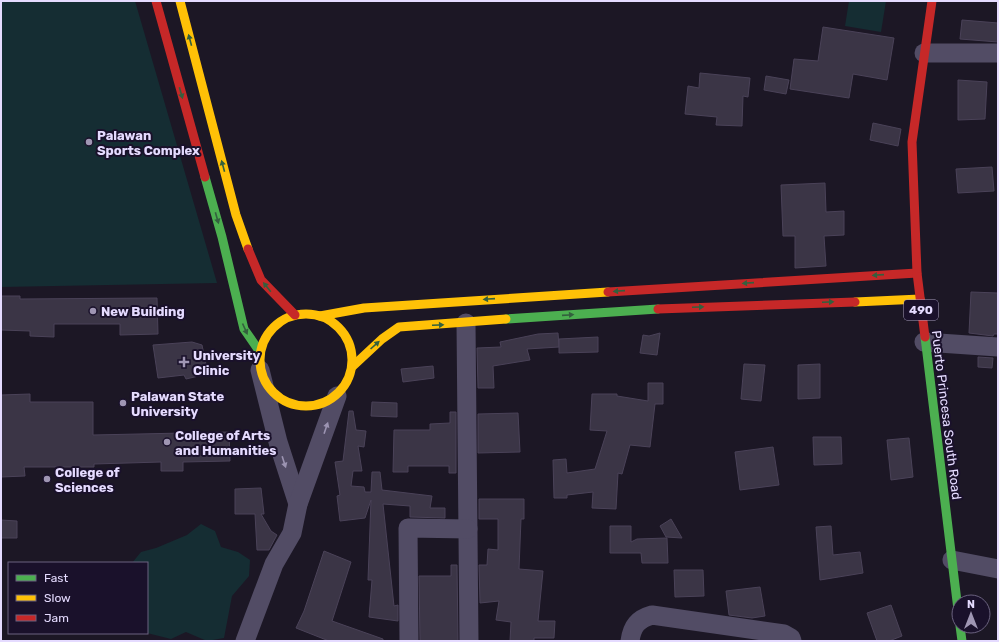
<svg xmlns="http://www.w3.org/2000/svg" width="999" height="642" font-family="Rubik,sans-serif">
  <rect width="100%" height="100%" fill="#1c1725"/>
  <g fill="#152d33">
    <path d="M1 1H135L217 283 1 287Z"/>
    <path d="M849 1H886L881 32 845 26Z"/>
    <path d="M201 524 215 531 221 547 238 552 250 560 249 576 232 596 224 638 207 641 186 632 171 639 147 633V563H132L141 552 156 548 187 535Z"/>
  </g>
  <g fill="#3b3546" stroke="#4a4258">
    <path d="M962 20 998 23V42L960 39Z"/>
    <path d="M823 27 894 38 887 80 853 74 849 98 790 89 794 59 818 61Z"/>
    <path d="M700 73 750 78 748 97 743 96 742 126 716 125 717 117 685 114 688 86 699 88Z"/>
    <path d="M766 76 789 80 786 94 764 90Z"/>
    <path d="M958 80 987 82 985 119 958 120Z"/>
    <path d="M873 123 901 129 898 146 870 140Z"/>
    <path d="M992 167 994 191 958 193 956 169Z"/>
    <path d="M825 183 826 212 844 211V235L824 236 826 266 795 268V236H783L781 185Z"/>
    <path d="M971 292 998 293V334H994L993 336 969 333Z"/>
    <path d="M1 296H20V299L157 298 158 334 120 335V324H54V337L30 336V331L1 330Z"/>
    <path d="M558 333 559 347 527 349 530 360 493 366 494 388H478L477 348 501 347 500 342 538 334Z"/>
    <path d="M660 333 657 355 640 353 643 335 649 336Z"/>
    <path d="M598 337V352L559 353V339Z"/>
    <path d="M192 342 202 345 207 369 202 370 203 375 186 379 184 375 158 378 153 345Z"/>
    <path d="M978 357 993 358 992 368 978 367Z"/>
    <path d="M744 364 765 365 761 401 741 399Z"/>
    <path d="M820 364V398L798 399V365Z"/>
    <path d="M433 366 434 378 403 382 401 369Z"/>
    <path d="M648 383H663V404H655L650 447 630 445 622 474 618 473 616 509 592 508 593 492 567 495V498H554L553 460 566 459 567 473 595 469 607 431 590 430 592 394H617V396L648 401Z"/>
    <path d="M30 394V402H93V435L229 432 230 461 183 462V471H161V462L94 464V467H24L25 476 1 477V395Z"/>
    <path d="M372 402 397 403V417L371 416Z"/>
    <path d="M349 411H353L356 430 366 431 364 447 358 446 362 471H353L351 486 364 487 365 492H371L372 472H380L382 490 432 496 430 508H445V518L410 517V506L383 504 394 606 398 605V621L369 617 372 580H368L371 500 365 518 340 521 337 496 340 495 335 462 343 461Z"/>
    <path d="M450 412H456V473H449V466H408V472H393L394 430H430V424L450 423Z"/>
    <path d="M518 413 520 452 478 453V414Z"/>
    <path d="M813 437H841L842 464 814 465Z"/>
    <path d="M909 438 913 477 891 480 887 440Z"/>
    <path d="M773 447 779 485 740 490 735 452Z"/>
    <path d="M261 488 264 514H261L271 531 277 535 269 550H257L255 514H235V489Z"/>
    <path d="M479 499H524V519H521L519 569 543 571 538 621H555L554 638H534V641H510L511 622 496 620 499 601 480 603 479 565H487L488 549 498 550V519H479Z"/>
    <path d="M671 519 682 538 666 537 660 526Z"/>
    <path d="M1 520 17 521V538H1Z"/>
    <path d="M610 526H631V542L637 539 667 538 668 563H642L641 553H610Z"/>
    <path d="M831 526 833 555 860 552 863 573 820 580 816 527Z"/>
    <path d="M324 551 351 562 332 621 383 639V641H329L296 628 304 611Z"/>
    <path d="M451 565H457L458 641H420L419 576H451Z"/>
    <path d="M674 570H703L704 596 675 597Z"/>
    <path d="M760 587 765 616 752 618 729 615 726 591Z"/>
    <path d="M891 605 902 636 889 641H877L867 613Z"/>
  </g>
  <g fill="none" stroke-linecap="round" stroke-linejoin="round">
    <g stroke="#524c65" stroke-width="19">
      <path d="M924 53H998"/>
      <path d="M466 323 469 641"/>
      <path d="M924 342 998 347"/>
      <path d="M260 370 278 442 298 504"/>
      <path d="M952 560 998 569"/>
      <path d="M245 641 274 564 292 533 298 504 337 396"/>
      <path d="M409 641 408 528 468 529"/>
      <path d="M630 641C632 626 638 619 652 615L784 634 791 638 792 641"/>
    </g>
    <g stroke="#4caf50" stroke-width="9">
      <path d="M205 177 222 237 244 329 260 352"/>
      <path d="M506 319 658 309"/>
      <path d="M925 337 959 618"/>
      <path d="M960 626 962 641"/>
    </g>
    <g stroke="#ffc107" stroke-width="9">
      <path d="M180 1 236 215 248 249"/>
      <path d="M855 302 920 299"/>
      <circle cx="306" cy="360" r="46"/>
      <path d="M320 316 364 308 608 292"/>
      <path d="M353 366 382 339 399 327 506 319"/>
    </g>
    <g stroke="#c62828" stroke-width="9">
      <path d="M156 1 205 177"/>
      <path d="M248 249 261 280 295 315"/>
      <path d="M608 292 917 273"/>
      <path d="M658 309 855 302"/>
      <path d="M925 337 917 273 912 142 932 1"/>
    </g>
  </g>
  <defs><path id="oneway-solid" d="M-6-.8H1V-3.2L6.5 0L1 3.2V.8H-6Z"/></defs>
  <g fill="#33603e">
    <use href="#oneway-solid" transform="translate(190 40) rotate(-105)"/>
    <use href="#oneway-solid" transform="translate(181 93) rotate(74)"/>
    <use href="#oneway-solid" transform="translate(223 166) rotate(-105)"/>
    <use href="#oneway-solid" transform="translate(217 218) rotate(74)"/>
    <use href="#oneway-solid" transform="translate(878 275) rotate(176)"/>
    <use href="#oneway-solid" transform="translate(748 283) rotate(176)"/>
    <use href="#oneway-solid" transform="translate(267 287) rotate(-129)"/>
    <use href="#oneway-solid" transform="translate(619 291) rotate(176)"/>
    <use href="#oneway-solid" transform="translate(489 299) rotate(176)"/>
    <use href="#oneway-solid" transform="translate(828 302) rotate(-2)"/>
    <use href="#oneway-solid" transform="translate(698 307) rotate(-2)"/>
    <use href="#oneway-solid" transform="translate(568 315) rotate(-4)"/>
    <use href="#oneway-solid" transform="translate(438 325) rotate(-3)"/>
    <use href="#oneway-solid" transform="translate(245 329) rotate(66)"/>
    <use href="#oneway-solid" transform="translate(375 345) rotate(-42)"/>
  </g>
  <g fill="#9c94b2">
    <use href="#oneway-solid" transform="translate(326 428) rotate(-71)"/>
    <use href="#oneway-solid" transform="translate(284 462) rotate(72)"/>
  </g>
  <g fill="#9f96b3" stroke="#1a112b" stroke-width="1.5">
    <circle cx="89" cy="142" r="4"/>
    <circle cx="93" cy="311" r="4"/>
    <path d="M182 356h4v4h4v4h-4v4h-4v-4h-4v-4h4z"/>
    <circle cx="123" cy="403" r="4"/>
    <circle cx="167" cy="442" r="4"/>
    <circle cx="47" cy="479" r="4"/>
  </g>
  <g text-anchor="middle" stroke-width="4" stroke-linejoin="round" paint-order="stroke">
    <rect fill="#1a112b" stroke="#a89ebf" stroke-width="1" x="904" y="300" width="34" height="20" rx="3"/>
    <g font-size="12" font-weight="bold" fill="#e5dbff">
      <text x="921" y="314">490</text>
    </g>
    <g font-size="13" font-weight="bold" fill="#e5dbff" stroke="#1a112b" text-anchor="start">
      <text x="97" y="140">Palawan<tspan x="97" dy="15">Sports Complex</tspan></text>
      <text x="101" y="316">New Building</text>
      <text x="193" y="360">University<tspan x="193" dy="15">Clinic</tspan></text>
      <text x="131" y="401">Palawan State<tspan x="131" dy="15">University</tspan></text>
      <text x="175" y="440">College of Arts<tspan x="175" dy="15">and Humanities</tspan></text>
      <text x="55" y="477">College of<tspan x="55" dy="15">Sciences</tspan></text>
    </g>
    <g font-size="13" fill="#e5dbff" stroke="#1a112b">
      <text transform="translate(947 415) rotate(83)" y="5">Puerto Princesa South Road</text>
    </g>
  </g>
  <rect width="999" height="642" fill="none" stroke="#e5dbff" stroke-width="4"/>
  <rect x="8" y="562" width="140" height="72" fill="#1a112b" stroke="#6b6280"/>
  <rect x="16" y="575" width="20" height="6" fill="#4caf50" stroke="#6b6280"/>
  <text x="44" y="582" font-size="12" fill="#e5dbff">Fast</text>
  <rect x="16" y="595" width="20" height="6" fill="#ffc107" stroke="#6b6280"/>
  <text x="44" y="602" font-size="12" fill="#e5dbff">Slow</text>
  <rect x="16" y="615" width="20" height="6" fill="#c62828" stroke="#6b6280"/>
  <text x="44" y="622" font-size="12" fill="#e5dbff">Jam</text>
  <g transform="translate(971 614)"><circle r="19" fill="#1a112b" stroke="#6b6280"/>
  <path d="M0-3L7 15L0 10L-7 15Z" fill="#9f96b3"/>
  <text y="-6" font-size="11" font-weight="bold" text-anchor="middle" fill="#e5dbff">N</text>
  </g>
</svg>
